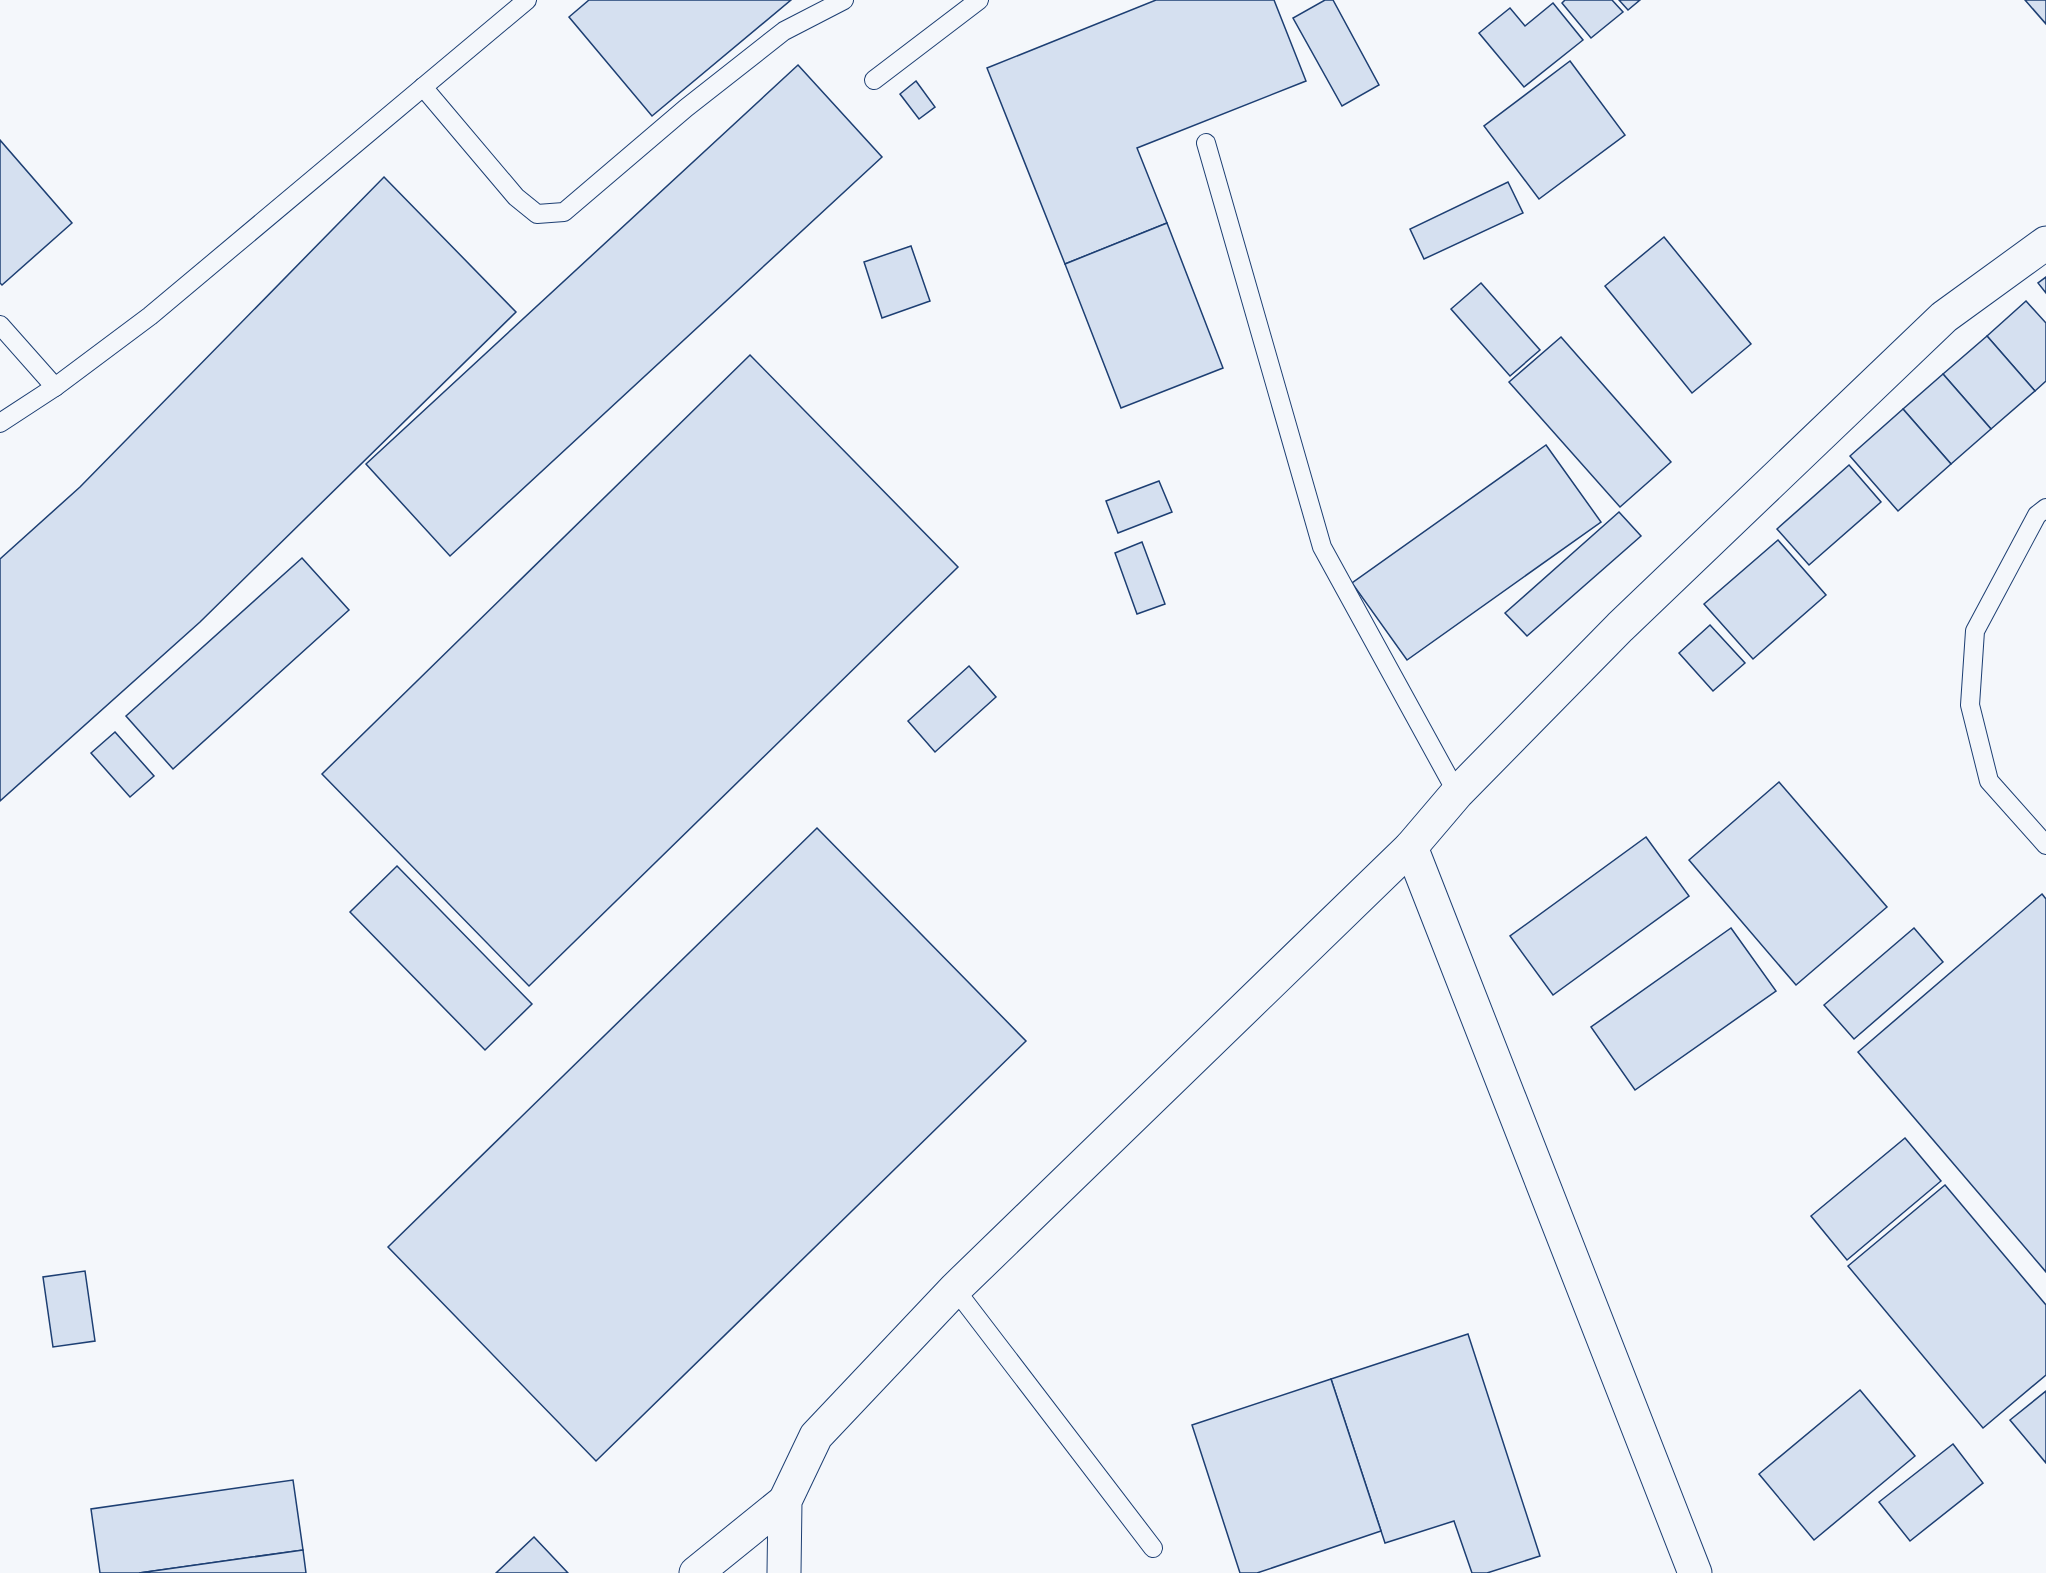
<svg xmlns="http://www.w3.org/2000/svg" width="2046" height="1573" font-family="Cabin,sans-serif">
  <rect width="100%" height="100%" fill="#f4f7fb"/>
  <g fill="#d5e0f0" stroke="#1d3f73" stroke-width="1.5">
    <path d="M589 0H791L652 116 569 17Z"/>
    <path d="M1156 0H1274L1306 81 1137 148 1167 223 1065 264 987 68Z"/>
    <path d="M1325 0H1333L1379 85 1342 106 1293 18Z"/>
    <path d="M1565 0H1612L1623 12 1591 38 1562 3Z"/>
    <path d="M1619 0H1640L1628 10Z"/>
    <path d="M2025 0H2046V24Z"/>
    <path d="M1553 3 1583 40 1524 87 1479 33 1510 8 1525 26Z"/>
    <path d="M1570 61 1625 135 1539 199 1484 126Z"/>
    <path d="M798 65 882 157 450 556 366 464Z"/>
    <path d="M916 81 935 107 919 119 900 94Z"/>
    <path d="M0 140 72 223 2 285 0 283Z"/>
    <path d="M384 177 516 312 200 622 0 801V559L80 487Z"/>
    <path d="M1508 182 1523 213 1424 259 1410 229Z"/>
    <path d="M1167 223 1223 368 1121 408 1065 264Z"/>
    <path d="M1664 237 1751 344 1692 393 1605 286Z"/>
    <path d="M911 246 930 301 882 318 864 262Z"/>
    <path d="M2046 277V293L2038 283Z"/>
    <path d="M1481 283 1540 350 1510 376 1451 309Z"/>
    <path d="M2026 301 2046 323V381L2035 391 1987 336Z"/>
    <path d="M1987 336 2035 391 1991 429 1943 374Z"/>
    <path d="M1561 337 1671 462 1620 507 1509 382Z"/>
    <path d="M750 355 958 567 529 986 322 774Z"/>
    <path d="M1943 374 1991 429 1951 464 1903 409Z"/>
    <path d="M1903 409 1951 464 1898 511 1850 456Z"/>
    <path d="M1546 445 1601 522 1407 660 1352 583Z"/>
    <path d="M1849 465 1881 502 1809 565 1777 529Z"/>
    <path d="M1159 481 1172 512 1118 533 1106 501Z"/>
    <path d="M1619 512 1641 536 1527 636 1505 613Z"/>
    <path d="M1778 540 1826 595 1753 659 1704 604Z"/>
    <path d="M1142 542 1165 604 1137 614 1115 553Z"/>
    <path d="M302 558 349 610 173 769 126 716Z"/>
    <path d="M1710 625 1745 663 1713 691 1679 653Z"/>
    <path d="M969 666 996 697 935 752 908 721Z"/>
    <path d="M115 732 154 776 130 797 91 753Z"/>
    <path d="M1779 782 1887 907 1796 985 1689 860Z"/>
    <path d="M817 828 1026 1041 596 1461 388 1247Z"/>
    <path d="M1646 837 1689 896 1553 995 1510 936Z"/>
    <path d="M397 866 532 1004 485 1050 350 912Z"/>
    <path d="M2042 894 2046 899V1272L1858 1052Z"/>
    <path d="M1731 928 1776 991 1635 1090 1591 1027Z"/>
    <path d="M1914 928 1943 962 1854 1039 1824 1005Z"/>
    <path d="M1905 1138 1941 1181 1847 1260 1811 1216Z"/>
    <path d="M1945 1185 2046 1305V1375L1983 1428 1848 1266Z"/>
    <path d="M85 1271 95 1341 53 1347 43 1277Z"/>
    <path d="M1468 1334 1540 1556 1487 1573H1472L1454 1521 1385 1543 1331 1379Z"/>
    <path d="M1331 1379 1381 1531 1257 1573H1240L1192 1425Z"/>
    <path d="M1860 1390 1915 1456 1814 1540 1759 1474Z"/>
    <path d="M2046 1391V1463L2010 1420Z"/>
    <path d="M1953 1444 1983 1483 1910 1541 1879 1502Z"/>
    <path d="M293 1480 303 1550 139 1573H100L91 1509Z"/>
    <path d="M534 1537 568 1573H496Z"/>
    <path d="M303 1550 306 1573H139Z"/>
  </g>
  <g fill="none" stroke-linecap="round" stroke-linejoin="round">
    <g stroke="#1d3f73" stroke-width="20">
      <g id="lane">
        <path d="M874 80 979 0"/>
        <path d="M423 87 516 197 537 214 564 212 686 108 784 31 844 0"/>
        <path d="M1206 143 1322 547 1457 793"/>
        <path d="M0 325 55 387"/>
        <path d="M0 423 55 387 150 316 527 0"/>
        <path d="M2046 508 2037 515 1975 631 1970 705 1989 781 2046 845"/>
        <path d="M955 1289 1153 1548"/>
      </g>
    </g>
    <g stroke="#1d3f73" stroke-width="35">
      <g id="street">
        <path d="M1411 847 1695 1573"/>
        <path d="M696 1573 785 1501"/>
      </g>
    </g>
    <g stroke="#1d3f73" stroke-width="35">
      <path id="secondary" d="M784 1573 785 1501 816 1436 955 1289 1411 847 1457 793 1620 627 1944 317 2046 243"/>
    </g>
    <use href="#lane" stroke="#f4f7fb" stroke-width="18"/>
    <use href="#street" stroke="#f4f7fb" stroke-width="33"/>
    <use href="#secondary" stroke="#f4f7fb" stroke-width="33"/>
  </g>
</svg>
